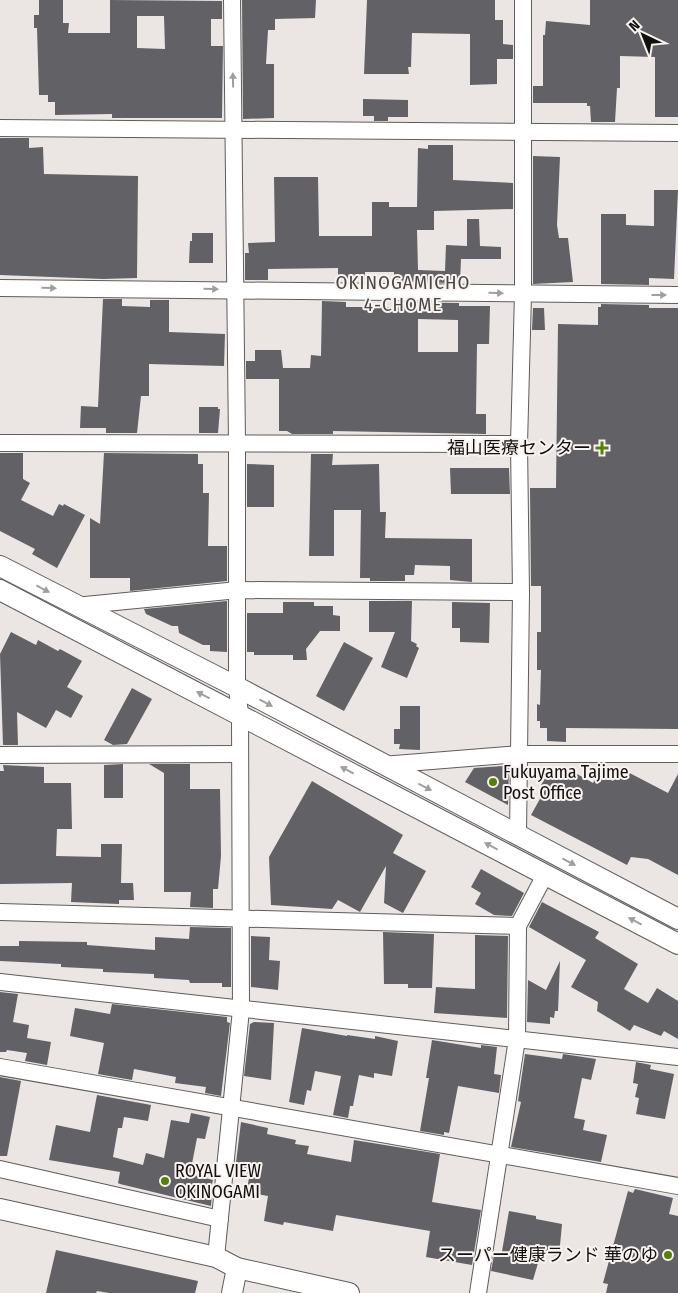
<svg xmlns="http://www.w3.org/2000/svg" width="678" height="1293" font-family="'Fira Sans Condensed','Noto Sans JP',sans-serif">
  <rect width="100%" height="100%" fill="#ebe6e3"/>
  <g fill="#626165" fill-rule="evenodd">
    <path d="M39 0H63V23H69L68 33H110V0L222 1V19H211V46H223L222 118H112V114L55 115V102H48V95H39L37 28H34V15H39ZM137 16H164L165 49 137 48Z"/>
    <path d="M242 0H316L315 18 275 19V30H268L266 64H274V118L243 119Z"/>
    <path d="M367 0H495V20H503V44L513 45V59H497V84L470 85V34L412 33 411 67H408L409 74H364Z"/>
    <path d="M590 0H678V117H655V57L620 56V88H617L615 122H591L590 106H587V103H533V86H543V35H545L546 21 590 25Z"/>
    <path d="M363 99 408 100V117H388V121H374V116H363Z"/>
    <path d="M0 138H29V148L43 147 44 174 138 176 137 278 103 279 0 275Z"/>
    <path d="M428 145H453V180L513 183V209L434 211V230H417L418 270 445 271 446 245 467 246V219H479L480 246 501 247V259H461L460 283 394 282V272H365V279H338V268L268 269V280H245V253H249L248 243 275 242 274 177H318L319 236H372V202H389V207H417L418 148 428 149Z"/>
    <path d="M533 156 560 157 557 225 559 238H568L573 282 533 284Z"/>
    <path d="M654 190H678L674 279 649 278V285L601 284V214H626V225L654 226Z"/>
    <path d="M192 233H213V263H189L190 241H192Z"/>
    <path d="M103 299H122V306L150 307V300H169V332L225 334 224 366 149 364V396H141L137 433H106V428H80L81 406 98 407Z"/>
    <path d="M322 301 346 302V307H392L394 302 459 303V306H490L489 344H477L476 414H486V434L333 431V434H292L287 431H279V379H246V361H255V350H281L283 368H310L311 355 321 356ZM418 319 458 320V352H418Z"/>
    <path d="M601 304 649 305V308H678V729L566 728V742L547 741V728H540V721H537V704L540 705 541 670H537V632H541V586H531L530 488H556L558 324 598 325V307H601Z"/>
    <path d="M533 308H544L545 330H532Z"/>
    <path d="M199 407H218V409H220L218 433H199Z"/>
    <path d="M0 453H23V479L30 483 21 500 53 516 59 504 63 506 64 504 85 515 57 568 32 554 35 549 0 531Z"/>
    <path d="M104 453 198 454V464H203V493H209L208 546H227V581L130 591V578H90V518L100 524Z"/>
    <path d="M311 454H333L332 465 379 464 380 512H386L385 538 472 539V582L450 580V566L415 565 414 575H405V581H370V578H360L361 510H334V556H309Z"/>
    <path d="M247 464 274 465V507H247Z"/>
    <path d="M450 468H509L510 494H451Z"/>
    <path d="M227 601V652L210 651V645H203L179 633 178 626H172L146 614 144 609Z"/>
    <path d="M369 601H412L411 641 417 644 416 646 419 648 407 678 381 667 395 632H369Z"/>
    <path d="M283 602H314V606H333V615L340 616V631H320L306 649 307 660H293V655H254V652H247V613H283Z"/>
    <path d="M452 602 490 603 489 643 460 642V628H452Z"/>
    <path d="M11 632 36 645 38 640 58 651 60 649 82 661 67 687 83 696 71 718 56 710 46 728 17 712 18 745H3L0 654Z"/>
    <path d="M344 642 373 658 344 711 316 696Z"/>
    <path d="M132 688 152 699 127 744 113 745 104 740Z"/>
    <path d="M400 706H420V750L399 749 400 744H394V729H400Z"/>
    <path d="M123 764V798H104V765Z"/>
    <path d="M149 764H190V789H220L221 856 218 889H213V908L190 907 191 892H164V773Z"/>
    <path d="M3 765 44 767V783H71L72 829H57L56 856 101 857V844H122L121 883H133L134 900H119V904L71 902 72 883 0 884V771H4Z"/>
    <path d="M503 766 509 768 508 805 465 782 474 768Z"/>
    <path d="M552 767 574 779 577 774 593 783 598 774 613 781 620 768 668 793 678 774V875L648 859 631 857 627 865 531 815 546 788 541 785Z"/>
    <path d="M312 781 403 835 393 853 426 871 403 913 384 903 386 866 360 912 338 900 332 909 271 905 269 857Z"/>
    <path d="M481 869 524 893 512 916 494 915 475 904 481 893 471 887Z"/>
    <path d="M542 902 599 932 595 938 638 964 624 989 648 1003 657 988 678 1001V1039L664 1031 661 1036 634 1025 630 1031 597 1011 598 1002 571 987 586 960 529 927Z"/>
    <path d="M190 927 231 928V987H222V983H190L189 980 154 978V974L103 972V969L61 967V964L0 961V946H19V941L87 942V945L155 950V937L189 939Z"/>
    <path d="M383 932 434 934 432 988H408V984H384Z"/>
    <path d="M475 935 508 936 507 1018 434 1013 436 987 475 989Z"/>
    <path d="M251 936 270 937 269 960 280 961 278 990 251 987Z"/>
    <path d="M560 961 558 1011H555L554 1018 550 1017V1024L527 1022 528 980 546 990Z"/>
    <path d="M0 992 18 994 13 1022 29 1025 27 1038 51 1042 47 1065 25 1061 27 1053 7 1050 6 1052H0Z"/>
    <path d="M112 1004 227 1017V1022L230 1023 221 1096 205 1093 206 1087 175 1083 176 1077 134 1069 132 1080 98 1074 104 1043 70 1036 75 1008 110 1014Z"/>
    <path d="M254 1022 274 1023 271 1080 244 1076 250 1024Z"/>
    <path d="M302 1028 347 1036V1035L375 1039V1036L398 1041 392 1076 374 1073V1078L359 1075 353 1106H350L348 1118 333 1115 341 1076 315 1071 311 1091 307 1090 304 1105 289 1102Z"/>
    <path d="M432 1040 481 1048V1045L497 1047 494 1074 501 1075 499 1093 458 1086 449 1133 444 1132V1135L420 1131 429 1078H426Z"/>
    <path d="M525 1054 562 1059 563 1054 596 1059 591 1080 582 1078 574 1118 585 1120 583 1130 607 1135 601 1162 511 1147 521 1102 518 1101Z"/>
    <path d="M636 1062 651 1065 650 1069 674 1074 665 1119 636 1114 639 1098 635 1097 638 1084 633 1083Z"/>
    <path d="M0 1077 21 1081 7 1156H0Z"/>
    <path d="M97 1095 151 1105 148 1121 124 1117 122 1128H118L113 1157 143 1165 146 1153 164 1158 171 1120 189 1123 191 1113 210 1117 205 1139 197 1138 190 1174 213 1180 210 1192 212 1193 211 1206 120 1184 118 1183 120 1172 49 1160 56 1125 90 1132Z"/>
    <path d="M241 1122 268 1128 267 1134 296 1140 295 1144 309 1146 307 1154 351 1162 354 1140 440 1154 432 1202 481 1210 472 1265 426 1257 430 1231 336 1215 333 1231 284 1222 283 1225 264 1221 268 1196 246 1192 250 1174 235 1171Z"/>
    <path d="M635 1189 673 1198 669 1214 678 1216V1293H606L608 1284 603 1283 628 1191 633 1193Z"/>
    <path d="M509 1211 536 1216V1219L562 1224 559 1256 541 1253 533 1280 491 1271 494 1255 501 1257Z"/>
    <path d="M56 1250 198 1281 195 1293H109L97 1291 96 1293H46Z"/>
  </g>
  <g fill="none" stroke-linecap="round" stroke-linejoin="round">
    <g stroke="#605c5a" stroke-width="18">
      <g id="minor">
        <path d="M0 128 678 133"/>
        <path d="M0 288 678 295"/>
        <path d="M0 443 519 444"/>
        <path d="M75 606 238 590 521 592"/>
        <path d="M0 755 239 754"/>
        <path d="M382 765 520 754H678"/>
        <path d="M518 835 521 592 519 444 523 294V0"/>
        <path d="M0 912 518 926"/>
        <path d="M0 982 678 1057"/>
        <path d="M0 1067 678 1186"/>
        <path d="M0 1169 220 1219"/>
        <path d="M216 1257 241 1010 240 714 237 687V444L232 0"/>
        <path d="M478 1293 517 1039 518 926 545 875"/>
      </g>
    </g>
    <g stroke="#605c5a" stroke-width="22">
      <g id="tertiary">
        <path d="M0 566 237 687 678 919"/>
        <path d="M0 590 678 944"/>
        <path d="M0 1209 216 1257 237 1268 349 1293"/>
        <path d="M232 1293 237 1268"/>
      </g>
    </g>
    <use href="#minor" stroke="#fff" stroke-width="16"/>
    <use href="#tertiary" stroke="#fff" stroke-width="20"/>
  </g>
  <defs><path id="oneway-solid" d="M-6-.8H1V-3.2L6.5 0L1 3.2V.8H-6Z" transform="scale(1.25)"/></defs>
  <g fill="#a09f9f">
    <use href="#oneway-solid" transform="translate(233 80) rotate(-91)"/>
    <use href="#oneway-solid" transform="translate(49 288) rotate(1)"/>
    <use href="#oneway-solid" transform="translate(211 289) rotate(1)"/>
    <use href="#oneway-solid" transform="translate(496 293) rotate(1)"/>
    <use href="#oneway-solid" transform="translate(659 295)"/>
    <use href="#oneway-solid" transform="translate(43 589) rotate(28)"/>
    <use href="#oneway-solid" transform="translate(203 695) rotate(-153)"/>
    <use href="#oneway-solid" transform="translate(266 703) rotate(28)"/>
    <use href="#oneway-solid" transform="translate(347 770) rotate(-152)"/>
    <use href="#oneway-solid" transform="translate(425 787) rotate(27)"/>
    <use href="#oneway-solid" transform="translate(491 846) rotate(-152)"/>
    <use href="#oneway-solid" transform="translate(569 862) rotate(28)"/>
    <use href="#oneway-solid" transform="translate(635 921) rotate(-152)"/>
  </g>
  <g fill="#558109" stroke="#f8f3f0" stroke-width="2">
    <path d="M599.5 440.5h5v5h5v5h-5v5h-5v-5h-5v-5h5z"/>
    <circle cx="493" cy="782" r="5"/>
    <circle cx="165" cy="1181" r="5"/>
    <circle cx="668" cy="1255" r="5"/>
  </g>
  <g text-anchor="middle" stroke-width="4" stroke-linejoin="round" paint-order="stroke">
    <g font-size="18" fill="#11100f" stroke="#f8f3f0" text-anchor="end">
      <text x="591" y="454">福山医療センター</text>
      <text x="503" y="778" text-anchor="start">Fukuyama Tajime<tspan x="503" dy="21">Post Office</tspan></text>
      <text x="175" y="1177" text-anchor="start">ROYAL VIEW<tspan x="175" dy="21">OKINOGAMI</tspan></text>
      <text x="658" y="1261">スーパー健康ランド 華のゆ</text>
    </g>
    <g font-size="19" letter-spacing="1" fill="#4a4744" stroke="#f8f3f0">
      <text x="403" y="289">OKINOGAMICHO<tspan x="403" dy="22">4-CHOME</tspan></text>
    </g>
  </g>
  <g transform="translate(643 35) rotate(317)" stroke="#f8f3f0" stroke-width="4" paint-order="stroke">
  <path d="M0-4L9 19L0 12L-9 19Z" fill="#11100f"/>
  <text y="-8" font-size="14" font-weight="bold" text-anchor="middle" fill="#11100f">N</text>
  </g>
</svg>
